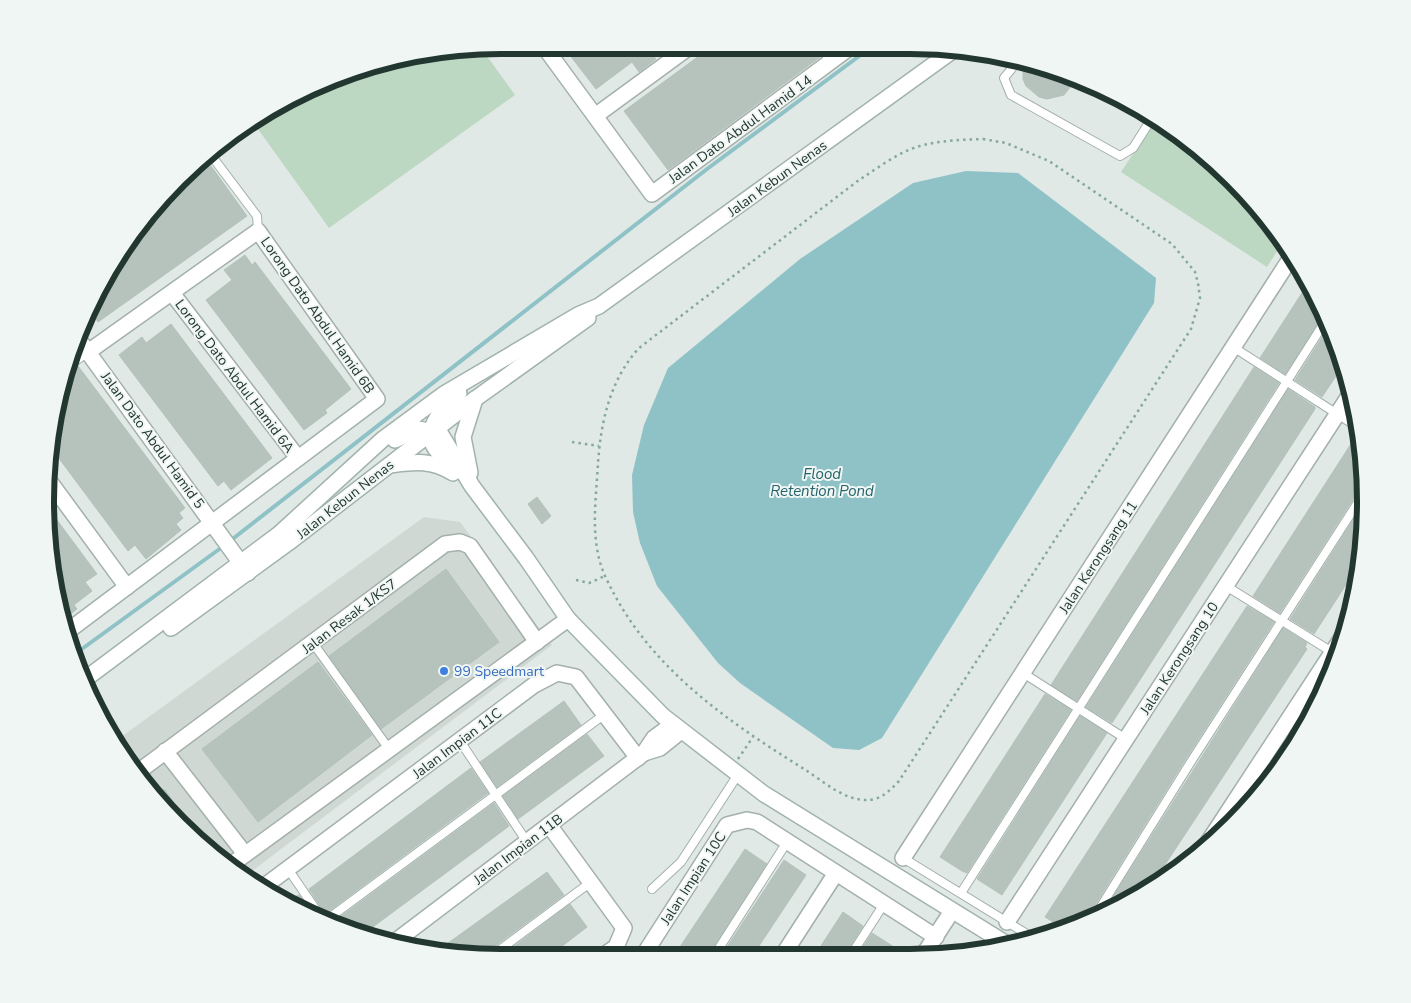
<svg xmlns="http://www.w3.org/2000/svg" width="1411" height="1003" font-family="'Nunito Sans',sans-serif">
  <rect width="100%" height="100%" fill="#e0e9e5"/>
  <path fill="#cfd8d3" d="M424 517 460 522 552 645 244 877 224 864 158 803 117 740Z"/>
  <g fill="#bcd7c2">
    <path d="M481 48 515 95 329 228 258 129 305 96 383 61Z"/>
    <path d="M1155 121 1253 200 1283 242 1267 267 1121 172Z"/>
  </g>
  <path fill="#8fc2c7" d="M966 171 1018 173 1156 278 1154 303 882 738 859 750 833 748 740 683 718 663 657 586 640 543 633 512 632 475 644 425 668 368 800 259 913 183Z"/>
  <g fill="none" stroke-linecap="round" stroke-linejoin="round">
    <g stroke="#8fc2c7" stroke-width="4">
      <path d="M230 541 707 169 874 45"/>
      <path d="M75 654 225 545"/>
    </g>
  </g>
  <g fill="#b6c3bd" stroke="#b4c2bb">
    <path d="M562 45H645L656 59 639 72 632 62 596 89Z"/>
    <path d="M714 45H813L820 57 668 170 624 111Z"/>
    <path d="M1023 63 1029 65 1074 82 1064 95 1047 99 1039 97 1026 86 1023 79Z"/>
    <path d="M211 166 247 216 98 322 90 310 154 207Z"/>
    <path d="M245 255 252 265 255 262 351 389 325 410 327 413 304 430 206 300 232 280 224 270Z"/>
    <path d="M1309 282 1324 315 1285 374 1260 358Z"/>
    <path d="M171 324 272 458 231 490 224 481 218 486 119 355 142 337 146 343Z"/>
    <path d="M1329 326 1344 364 1322 397 1295 380Z"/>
    <path d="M78 366 185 508 179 513 183 518 176 524 181 530 146 559 135 545 128 551 49 445 68 370Z"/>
    <path d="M1254 367 1279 383 1077 701 1051 685Z"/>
    <path d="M1288 389 1315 407V409L1112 723 1086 707Z"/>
    <path d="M1358 433H1360L1362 442 1364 487 1359 490 1280 613 1253 596Z"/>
    <path d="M537 497 551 516 542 524 528 504Z"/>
    <path d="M1364 503 1365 531 1360 563 1314 634 1290 619Z"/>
    <path d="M51 512 97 574 85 582 92 591 74 605 77 609 64 619 54 590Z"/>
    <path d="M446 569 499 642 381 729 329 656Z"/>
    <path d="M1247 606 1274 622 1187 757 1090 913V918L1060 926 1045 917Z"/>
    <path d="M1283 628 1307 643 1305 647 1307 649 1153 883 1111 911 1103 913Z"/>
    <path d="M318 662 372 735 258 822 202 749Z"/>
    <path d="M1045 694 1071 710 967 873 962 871 940 857Z"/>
    <path d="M564 701 581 725 497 787 480 762Z"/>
    <path d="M1080 716 1107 733 1002 895 977 879Z"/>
    <path d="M587 734 604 756 518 819 503 796Z"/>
    <path d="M471 768 488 793 325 914 309 889Z"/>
    <path d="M148 787 165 790 190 826 186 829 158 803Z"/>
    <path d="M494 803 509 826 489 841 362 935 332 923Z"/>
    <path d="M745 849 767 864 708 956H674Z"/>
    <path d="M784 860 806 875 753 955 721 956Z"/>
    <path d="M547 872 564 895 487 952 484 957 437 951Z"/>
    <path d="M298 895 300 896 314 916 287 903Z"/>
    <path d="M570 904 587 927 548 957H500Z"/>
    <path d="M843 912 863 926 845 955H815Z"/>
    <path d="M872 933 905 954 858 955Z"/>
  </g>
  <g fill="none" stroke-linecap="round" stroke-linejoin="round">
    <g stroke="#a4b0ab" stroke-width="10">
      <g id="lane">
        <path d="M819 45 831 62"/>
        <path d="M1018 61 1004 78 1011 95 1120 156 1133 148 1152 118"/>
        <path d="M211 155 257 216 258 231"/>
        <path d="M1233 347 1359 428"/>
        <path d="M70 365 88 352"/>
        <path d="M1226 586 1332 652"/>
        <path d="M313 643 389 749"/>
        <path d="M1023 673 1126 739"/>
        <path d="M460 741 527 842"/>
        <path d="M903 858 1030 936"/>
        <path d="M288 869 323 920"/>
        <path d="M652 889 681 862 739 773"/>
        <path d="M961 893 1326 320"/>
        <path d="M1095 916 1192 760 1364 493"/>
        <path d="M325 921 605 714"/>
        <path d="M851 955 884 904"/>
        <path d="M714 956 787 842"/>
        <path d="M490 957 591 882"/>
      </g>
    </g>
    <g stroke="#a4b0ab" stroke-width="18">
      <g id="street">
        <path d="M543 45 652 194 853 45"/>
        <path d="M595 116 692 45"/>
        <path d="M172 293 298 458"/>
        <path d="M77 337 248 573"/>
        <path d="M50 482 127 587"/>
        <path d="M68 631 377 399 258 231 88 352"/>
        <path d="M165 751 245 854"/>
        <path d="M644 753 654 738 673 724"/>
        <path d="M138 772 445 544 460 542 470 546 537 642"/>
        <path d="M549 825 624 928 616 947 603 956"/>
        <path d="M1203 850 1347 630"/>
        <path d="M903 858 1292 256"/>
        <path d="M228 867 568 619"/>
        <path d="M262 888 534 685 557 673 576 677 638 758"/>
        <path d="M1007 922 1351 393"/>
        <path d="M392 944 644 753 660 748 681 731"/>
        <path d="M924 954 952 911"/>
        <path d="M783 955 836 873"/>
        <path d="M643 956 727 825 747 820 757 822 936 937"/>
      </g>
    </g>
    <g stroke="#a1b3ab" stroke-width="18">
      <g id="secondary">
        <path d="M395 440 418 429 440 433 472 486 526 558 568 619 663 716 764 794 1005 943"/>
        <path d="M390 465C414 462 431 459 453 473"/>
        <path d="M457 471C450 464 441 456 435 448 422 428 446 405 459 393"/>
        <path d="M470 473 463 437 475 399"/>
        <path d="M171 628 288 543 475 399 588 318"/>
        <path d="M84 680 279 534 383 439 444 394 578 315 599 306 955 49"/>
      </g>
    </g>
    <g stroke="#85a89b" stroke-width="2.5" stroke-dasharray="2.5 4" stroke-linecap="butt">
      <path d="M983 139 1006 143 1049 161 1172 244 1195 272 1198 283 1200 298 1191 329 899 781C892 788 885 796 875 799 848 805 825 782 804 769 724 719 647 666 606 578 589 542 596 502 598 463 601 421 610 380 639 348L859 180C878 168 898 152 920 146 941 140 962 140 983 139Z"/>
      <path d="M572 442 599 446"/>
      <path d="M576 580 589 583 605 576"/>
      <path d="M738 759 753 737"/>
    </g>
    <use href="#lane" stroke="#fff" stroke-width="8"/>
    <use href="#street" stroke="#fff" stroke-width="15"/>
    <use href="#secondary" stroke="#fff" stroke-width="15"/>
  </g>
  <circle fill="#3f7fe0" stroke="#f0f6f3" stroke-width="2" cx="444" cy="671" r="5"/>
  <g text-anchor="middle" stroke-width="4" stroke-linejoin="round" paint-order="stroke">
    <g font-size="14" fill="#233731" stroke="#f0f6f3">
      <text transform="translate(740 129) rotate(-36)" y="5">Jalan Dato Abdul Hamid 14</text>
      <text transform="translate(777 178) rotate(-36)" y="5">Jalan Kebun Nenas</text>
      <text transform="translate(318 315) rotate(55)" y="5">Lorong Dato Abdul Hamid 6B</text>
      <text transform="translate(235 376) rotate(53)" y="5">Lorong Dato Abdul Hamid 6A</text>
      <text transform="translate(153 440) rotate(54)" y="5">Jalan Dato Abdul Hamid 5</text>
      <text transform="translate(345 499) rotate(-38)" y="5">Jalan Kebun Nenas</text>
      <text transform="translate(1098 557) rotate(-57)" y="5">Jalan Kerongsang 11</text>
      <text transform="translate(349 616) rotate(-37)" y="5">Jalan Resak 1/KS7</text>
      <text transform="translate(1179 658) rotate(-57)" y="5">Jalan Kerongsang 10</text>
      <text transform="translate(457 743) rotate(-37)" y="5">Jalan Impian 11C</text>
      <text transform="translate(518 849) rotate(-37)" y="5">Jalan Impian 11B</text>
      <text transform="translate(693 878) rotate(-57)" y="5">Jalan Impian 10C</text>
    </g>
    <g font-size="14" fill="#366cbe" stroke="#f0f6f3" text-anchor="start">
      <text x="454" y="676">99 Speedmart</text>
    </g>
    <g font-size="15" font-style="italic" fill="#25636b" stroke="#f0f6f3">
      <text x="822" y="479">Flood<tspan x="822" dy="17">Retention Pond</tspan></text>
    </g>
  </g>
  <path d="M0 0H1411V1003H0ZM501 54H910A447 447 0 0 1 1357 501V502A447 447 0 0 1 910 949H501A447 447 0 0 1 54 502V501A447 447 0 0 1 501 54Z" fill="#f0f6f3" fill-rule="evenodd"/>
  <path fill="none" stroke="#233731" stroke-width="6" d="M501 54H910A447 447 0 0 1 1357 501V502A447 447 0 0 1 910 949H501A447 447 0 0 1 54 502V501A447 447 0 0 1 501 54Z"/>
</svg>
